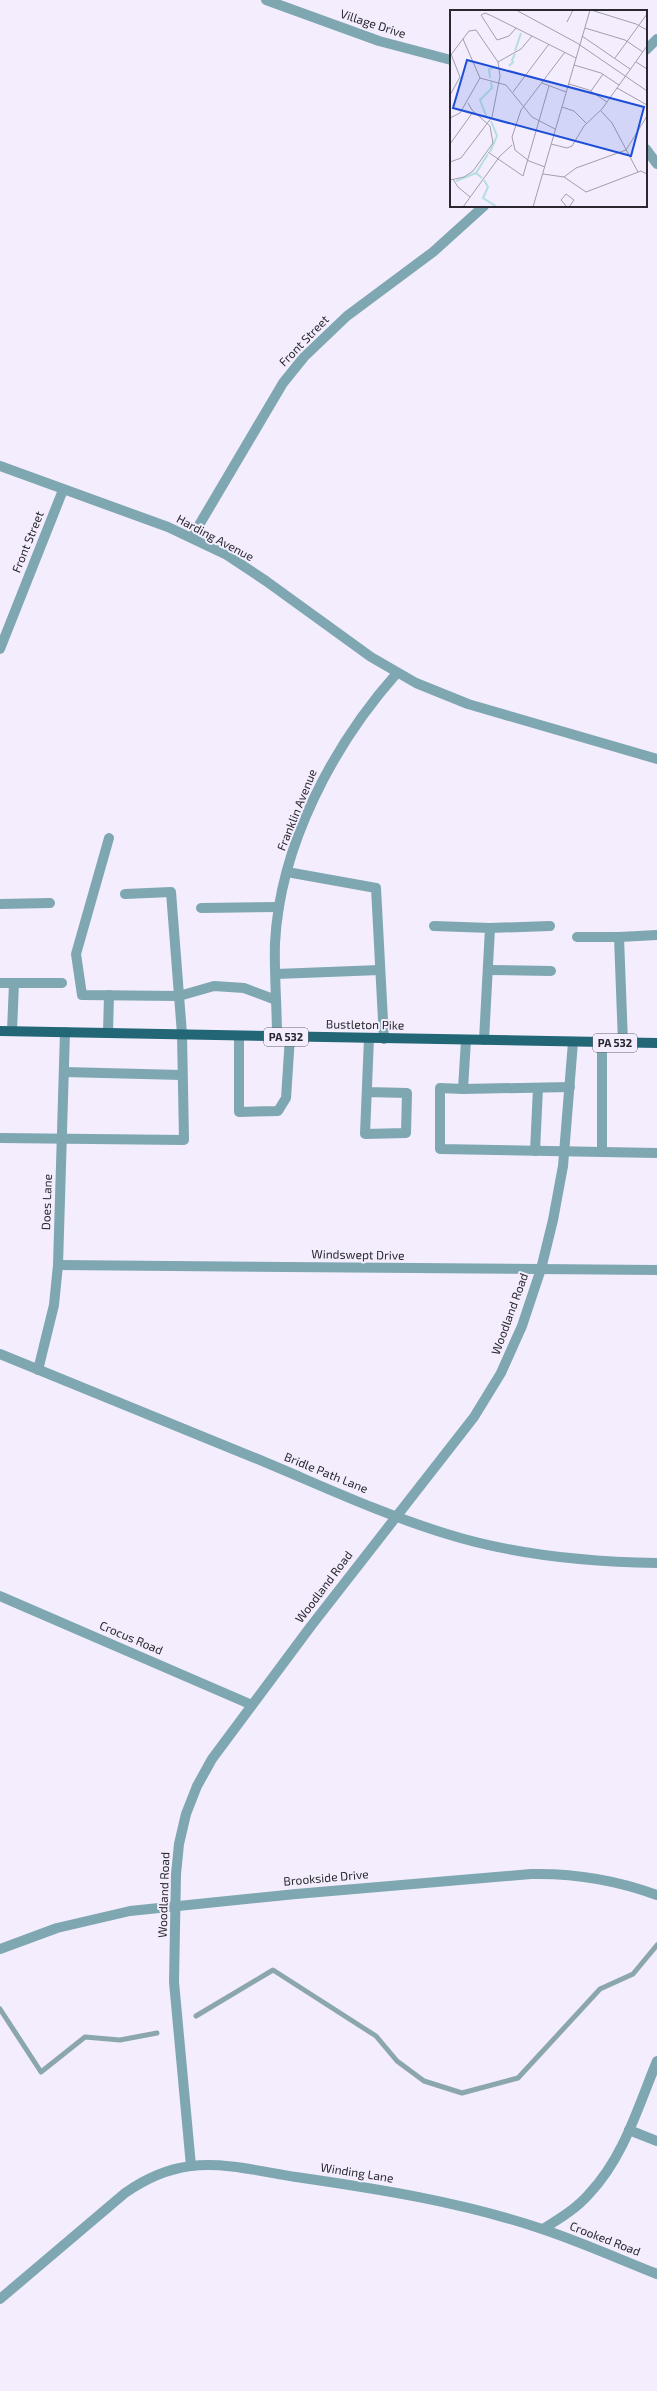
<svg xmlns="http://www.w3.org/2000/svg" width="657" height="2391" font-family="'Exo 2',sans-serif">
  <rect width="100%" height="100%" fill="#f3edfd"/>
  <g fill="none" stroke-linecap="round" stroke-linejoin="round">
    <g stroke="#8ba7ad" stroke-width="5">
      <path d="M0 2009 41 2072 85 2037 120 2040 157 2033"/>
      <path d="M196 2016 273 1970 376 2036 397 2061 424 2081 462 2093 518 2078 600 1989 633 1974 657 1945"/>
    </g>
    <g stroke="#7ea7b2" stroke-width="10">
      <path d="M266 0 379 41 451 60"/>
      <path d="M646 50 657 39"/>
      <path d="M646 149 657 164"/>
      <path d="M0 466 168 527 227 555 266 581 371 657 416 683 468 704 657 759"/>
      <path d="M192 537 283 383 304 357 347 316 433 252 484 206"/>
      <path d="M0 649 63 490"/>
      <path d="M109 838 76 954 82 995 179 996 214 986 244 988 276 1000"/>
      <path d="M287 872 376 888 384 1039"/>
      <path d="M0 904 50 903"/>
      <path d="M201 908 279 907"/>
      <path d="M434 926 490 928 484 1040"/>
      <path d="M490 928 550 926"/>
      <path d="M577 937H619L623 1043"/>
      <path d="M619 937 657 935"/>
      <path d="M488 970 551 971"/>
      <path d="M276 974 380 970"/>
      <path d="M0 983H62"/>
      <path d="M12 1031 14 983"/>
      <path d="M108 1033 109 995"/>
      <path d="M239 1036V1112L278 1111 286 1098 290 1037"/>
      <path d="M277 1037C277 1006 274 974 275 943 280 845 333 745 397 673"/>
      <path d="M466 1040 463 1089 570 1087"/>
      <path d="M602 1042V1152"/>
      <path d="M64 1072 182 1075"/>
      <path d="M463 1089 440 1088V1149L657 1153"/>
      <path d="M367 1092 407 1093 406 1133 365 1134 369 1038"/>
      <path d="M0 1138 184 1140 182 1034 171 892 125 894"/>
      <path d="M535 1151 538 1088"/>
      <path d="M58 1265 657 1270"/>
      <path d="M0 1354C85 1389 170 1424 255 1458 318 1484 381 1514 447 1534 514 1555 587 1562 657 1563"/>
      <path d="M38 1370 54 1305 58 1265 65 1032"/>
      <path d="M0 1596 252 1705"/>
      <path d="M0 1949 57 1928 130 1911 296 1894 531 1874C575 1873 616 1880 657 1895"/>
      <path d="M629 2130 657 2141"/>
      <path d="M191 2166 174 1982 176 1874 179 1844 186 1814 197 1786 212 1759 311 1626 474 1417 501 1373 522 1326 541 1269 553 1220 563 1166 573 1042"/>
      <path d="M543 2229C559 2219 576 2209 589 2194 624 2157 638 2107 657 2061"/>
      <path d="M0 2299 125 2193C145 2179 167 2169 191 2166 226 2162 263 2172 296 2177 379 2189 462 2202 542 2229 581 2242 619 2259 657 2274"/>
    </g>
    <path stroke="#236676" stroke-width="10" d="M0 1031 657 1043"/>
  </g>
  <g text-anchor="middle" stroke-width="4" stroke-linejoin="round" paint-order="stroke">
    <g fill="#f3edfd" stroke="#66636c" stroke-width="1">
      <rect x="264" y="1028" width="44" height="18" rx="3"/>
      <rect x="593" y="1034" width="44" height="18" rx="3"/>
    </g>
    <g font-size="11" font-weight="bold" fill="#2a282e">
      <text x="286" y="1041">PA 532</text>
      <text x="615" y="1047">PA 532</text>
    </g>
    <g font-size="12" fill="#2a282e" stroke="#f3edfd">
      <text transform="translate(373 24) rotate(18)" y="4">Village Drive</text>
      <text transform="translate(304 341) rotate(-46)" y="4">Front Street</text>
      <text transform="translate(215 538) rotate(28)" y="4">Harding Avenue</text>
      <text transform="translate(28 542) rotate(-68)" y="4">Front Street</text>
      <text transform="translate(297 810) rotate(-68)" y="4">Franklin Avenue</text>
      <text transform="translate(365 1025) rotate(1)" y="4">Bustleton Pike</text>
      <text transform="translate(47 1202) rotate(-88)" y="4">Does Lane</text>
      <text transform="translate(358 1255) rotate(1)" y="4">Windswept Drive</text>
      <text transform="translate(510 1314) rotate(-70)" y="4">Woodland Road</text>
      <text transform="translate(326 1473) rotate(22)" y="4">Bridle Path Lane</text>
      <text transform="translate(324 1587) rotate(-53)" y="4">Woodland Road</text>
      <text transform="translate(131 1638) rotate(23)" y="4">Crocus Road</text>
      <text transform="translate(326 1878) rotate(-5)" y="4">Brookside Drive</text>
      <text transform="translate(164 1895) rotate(-88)" y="4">Woodland Road</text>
      <text transform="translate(357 2173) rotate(9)" y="4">Winding Lane</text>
      <text transform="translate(605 2239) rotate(21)" y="4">Crooked Road</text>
    </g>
  </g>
  <g transform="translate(450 10)">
    <rect width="197" height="197" fill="#f3edfd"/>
    <path fill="none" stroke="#b5dee3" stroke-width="2" d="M65 41 71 23M59 56 63 52 62 50 65 44M40 68 39 59 47 57M37 108 30 90 42 78 41 72M40 142 47 126 41 111M32 168 26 163 38 144M34 170 38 177 33 188 47 197M6 171 26 163"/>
    <path fill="none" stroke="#a39eaa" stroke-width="1" d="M66 0 127 33 197 81M141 0 186 14 197 20M117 12 123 0M66 18 59 26 47 30 31 5 35 3 42 6 126 48M135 18 175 30 193 42M132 26 180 59M0 46 19 21 26 20 48 52 50 66 42 107 11 148 0 152M165 48 197 4M48 52 71 39 82 26M186 52 197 59M124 55 151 63 169 75M30 68 56 75 82 107 105 119M92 73 116 82M119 74 139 80 157 92M167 78 197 95M141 81 153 64M63 82 99 34M0 85 10 67 1 44M112 97 124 101 136 113M151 101 162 113 188 162M0 108 10 103 30 68 13 29M0 134 23 102M101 134 117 138 122 136 134 116 152 99 197 36M38 142 73 166 99 76M95 157 79 151 65 140 62 127 71 100 115 42M93 164 114 167 136 182 191 161 197 164M114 167 126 158 176 140 197 106M3 169 8 177 20 187M0 170 14 167 23 161 43 133 40 116 22 100 18 93M13 197 50 146 62 135M83 197 140 0M117 197 111 190 116 184 124 190 119 197"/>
    <path fill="#1d4ed8" fill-opacity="0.15" stroke="#1d4ed8" stroke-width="2" d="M17 50 194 97 181 146 3 98Z"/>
    <rect width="197" height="197" fill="none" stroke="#2a282e" stroke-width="2"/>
  </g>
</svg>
